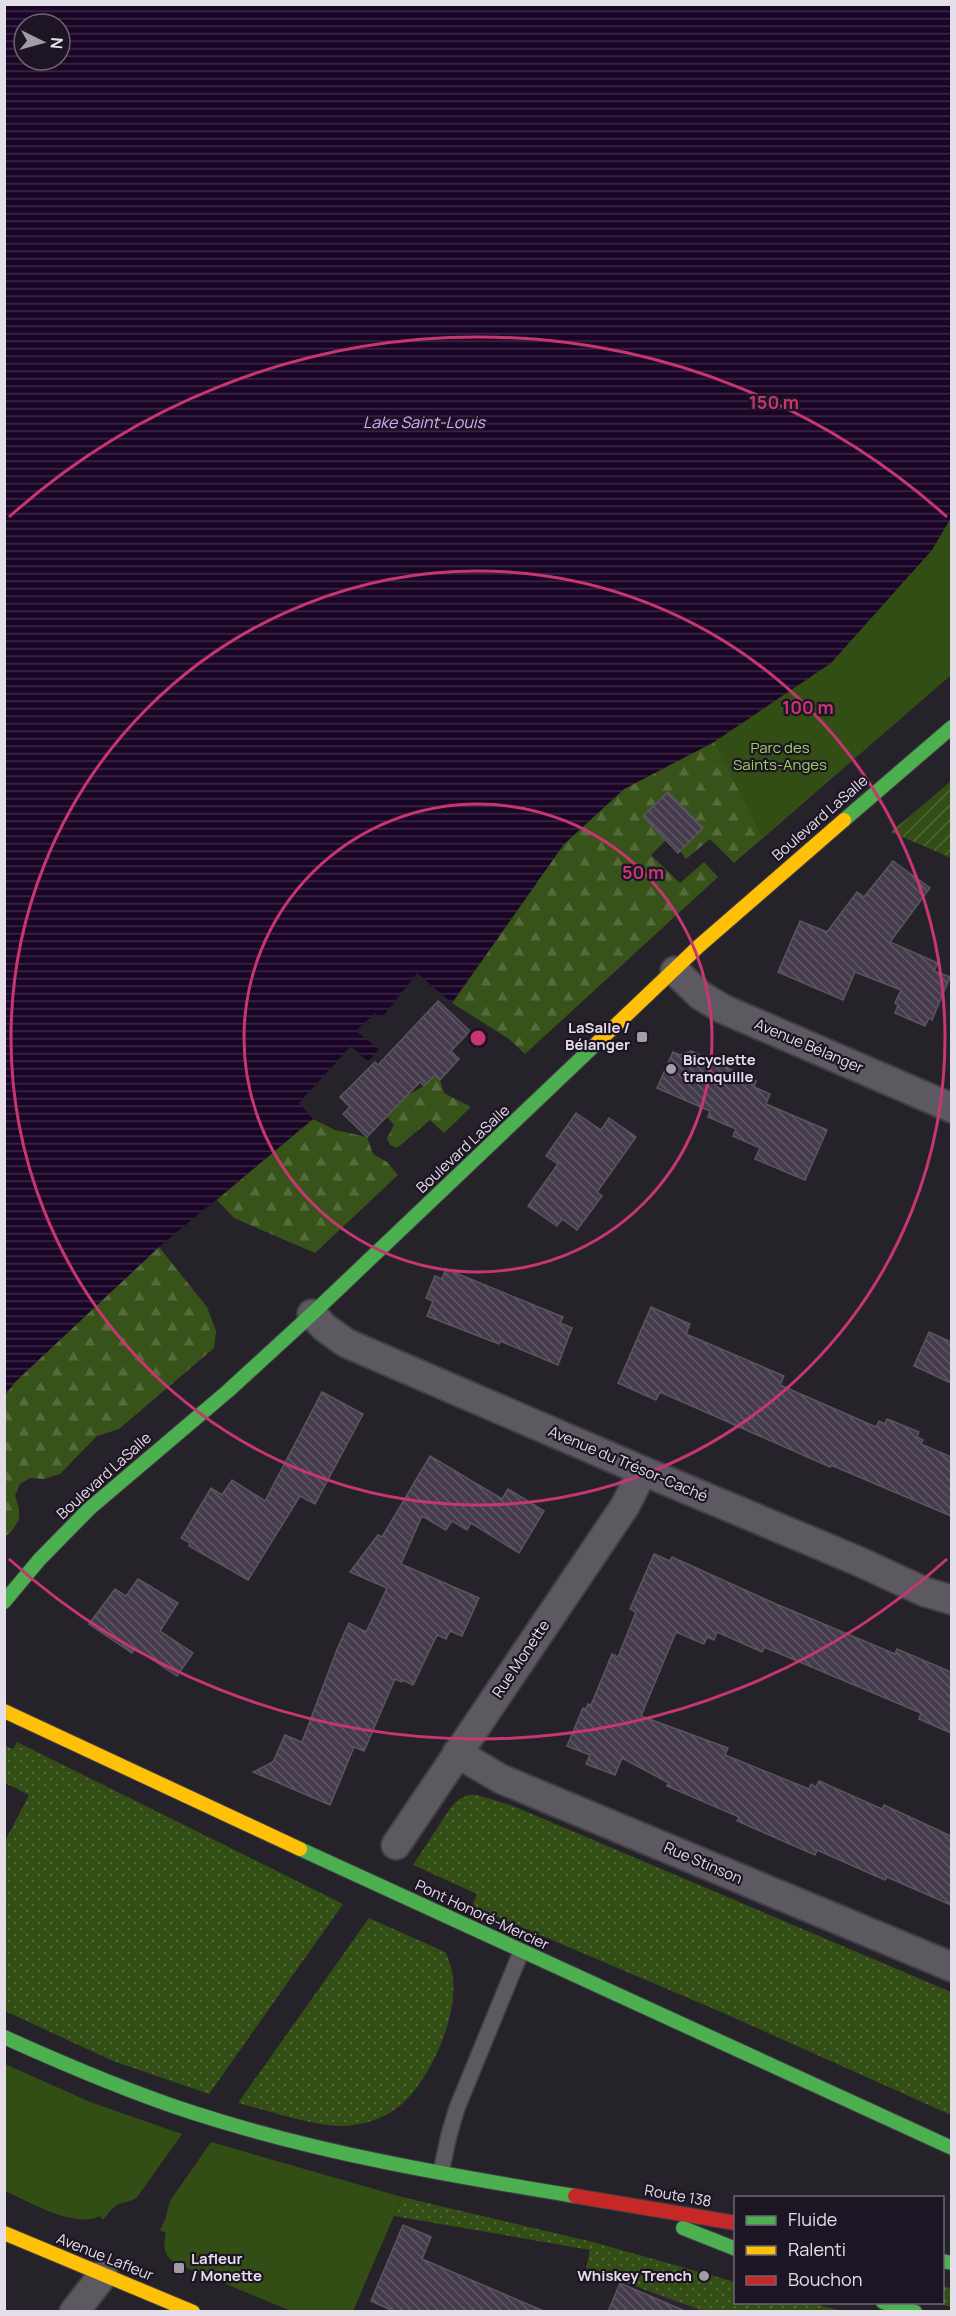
<svg xmlns="http://www.w3.org/2000/svg" width="956" height="2316" font-family="Manrope,sans-serif">
  <defs>
    <pattern id="grass-dots" width="8" height="8" patternUnits="userSpaceOnUse" patternTransform="scale(1.5)"><rect width="8" height="8" fill="#334e14"/><path d="M2 2h.1M6 6h.1" fill="none" stroke="#506736" stroke-width="1.8" stroke-linecap="round"/></pattern>
    <pattern id="forest-firs" width="22" height="20" patternUnits="userSpaceOnUse" patternTransform="scale(1.5)"><rect width="22" height="20" fill="#38531a"/><path d="M5 1l3.5 6h-7zM16 11l3.5 6h-7z" fill="#556b3b"/></pattern>
    <pattern id="garden-furrows" width="10" height="10" patternUnits="userSpaceOnUse" patternTransform="scale(1.5)"><rect width="10" height="10" fill="#334e14"/><path d="M-1 1l2-2M0 10L10 0M9 11l2-2" fill="none" stroke="#506736"/></pattern>
    <pattern id="water-rules" width="6" height="5" patternUnits="userSpaceOnUse" patternTransform="scale(1.5)"><rect width="6" height="5" fill="#1a0527"/><path d="M0 2.5h6" fill="none" stroke="#3b2946"/></pattern>
    <pattern id="building-back-hatch" width="6" height="6" patternUnits="userSpaceOnUse" patternTransform="scale(1.5)"><rect width="6" height="6" fill="#453b4c"/><path d="M-1 5l2 2M0 0l6 6M5-1l2 2" fill="none" stroke="#605766"/></pattern>
  </defs>
  <rect width="100%" height="100%" fill="#26222a"/>
  <path fill="#2e2336" d="M650 2291 703 2311 641 2312Z"/>
  <g fill="url(#grass-dots)">
    <path d="M17 1742 343 1904 209 2094 113 2061 5 2011V1841L29 1795 5 1783V1746L13 1749Z"/>
    <path d="M468 1795H477L513 1806 951 1992V2115L728 2015 472 1906 477 1894 413 1865 451 1807 458 1800Z"/>
    <path d="M369 1918 445 1952C469 1993 437 2068 407 2099 393 2114 374 2122 354 2125 325 2131 268 2110 238 2103Z"/>
    <path d="M402 2197 593 2242 735 2282 736 2302 810 2303 843 2311H703L586 2268 590 2250 394 2216Z"/>
    <path d="M943 2286 951 2288V2307L936 2303 942 2302Z"/>
  </g>
  <g fill="url(#forest-firs)">
    <path d="M951 516V675L734 863 710 839 686 859 680 851 703 828 668 792 643 816 666 840 651 855 680 883 704 862 718 877 525 1054 509 1039 452 1003 564 844 624 789 714 742 831 663 932 550Z"/>
    <path d="M435 1075 440 1080 444 1093 471 1107 444 1133 430 1120 397 1148 390 1145 387 1138 394 1125 387 1117 408 1095 424 1086Z"/>
    <path d="M313 1119 335 1130 367 1137 373 1154 387 1162 398 1175 315 1253 234 1218 217 1200Z"/>
    <path d="M159 1247 207 1307 216 1331 214 1348 119 1429 97 1436 60 1474 44 1479 30 1478 20 1484 15 1496 19 1509V1520L10 1533 5 1536V1395L16 1381Z"/>
  </g>
  <g fill="#334e14">
    <path d="M951 516V675L762 837 714 742 831 663 932 550Z"/>
    <path d="M5 2064 90 2102 182 2134 138 2196C132 2202 127 2201 119 2204 112 2207 108 2214 103 2220L100 2216C74 2229 30 2202 5 2191Z"/>
    <path d="M211 2142 402 2197 353 2311H291L175 2263C163 2255 163 2246 166 2233L160 2230 165 2220 170 2201Z"/>
  </g>
  <path fill="url(#garden-furrows)" d="M951 781V858L891 832Z"/>
  <path fill="url(#water-rules)" fill-rule="evenodd" d="M5 4 951 5 952 516 932 550 831 663 714 742 624 789 564 844 452 1003 417 973 382 1018 375 1013 356 1031 379 1049 368 1062 351 1046 299 1103 313 1119 159 1247 16 1381 5 1395ZM24 24H60V60H24Z"/>
  <g fill="url(#building-back-hatch)" stroke="#59565d" stroke-width="1.5">
    <path d="M668 792 703 828 678 853 643 816Z"/>
    <path d="M893 861 930 888 890 942 938 963 934 971 950 977 932 1020 929 1018 925 1026 895 1013 898 1005 895 1003 901 990 855 972 843 1000 778 972 800 921 827 932 857 892 864 897Z"/>
    <path d="M438 1001 470 1031 451 1051 459 1059 440 1080 435 1075 424 1086 420 1082 367 1137 343 1114 350 1107 340 1097 375 1062 378 1065Z"/>
    <path d="M691 1051 756 1081 754 1087 770 1094 766 1104 827 1130 805 1180 755 1159 760 1148 733 1136 736 1129 708 1117 710 1111 657 1088 673 1052 680 1055Z"/>
    <path d="M576 1113 601 1130 609 1118 636 1137 597 1192 602 1196 577 1230 562 1219 557 1226 528 1206 558 1164 546 1156Z"/>
    <path d="M446 1269 563 1317 560 1323 572 1328 558 1365 500 1341 499 1344 427 1316 433 1301 426 1298 435 1276 442 1279Z"/>
    <path d="M651 1307 690 1324 686 1334 784 1376 780 1385 876 1427 879 1421 885 1424 887 1419 919 1432 917 1437 923 1440 921 1444 951 1457V1516L831 1465 830 1467 660 1392 656 1400 618 1383Z"/>
    <path d="M929 1332 951 1342V1383L914 1366Z"/>
    <path d="M322 1392 363 1414 315 1504 300 1496 248 1580 189 1546 190 1543 181 1538 211 1488 222 1495 232 1480 265 1501Z"/>
    <path d="M430 1456 502 1499 508 1489 544 1511 519 1553 471 1523 467 1530 452 1521 446 1530 422 1516 401 1564 479 1598 462 1636 450 1631 446 1639 437 1635 413 1685 403 1680 402 1682 395 1679 364 1751 354 1747 330 1805 253 1772 273 1762 285 1735 302 1742 338 1647 349 1623 366 1632 387 1588 350 1572 378 1535 382 1537Z"/>
    <path d="M654 1554 670 1561 672 1557 776 1604 895 1654 897 1649 951 1672V1733L919 1719 921 1713 764 1647 762 1652 717 1632 714 1640 707 1637 704 1644 676 1632 641 1716 728 1748 725 1755 809 1789 811 1784 816 1787 819 1781 882 1809 884 1805 951 1836V1905L887 1877 885 1880 817 1850 815 1855 737 1821 739 1817 667 1786 669 1783 622 1758 615 1775 586 1764 590 1755 567 1746 583 1708 586 1709 588 1704 591 1705 612 1654 618 1657 636 1612 630 1609Z"/>
    <path d="M138 1579 178 1603 160 1631 193 1653 177 1676 135 1648 132 1653 89 1624 115 1589 126 1596Z"/>
    <path d="M403 2225 431 2237 422 2259 546 2312H396L371 2301Z"/>
    <path d="M620 2283 687 2312H608Z"/>
  </g>
  <g fill="none" stroke-linecap="round" stroke-linejoin="round">
    <g stroke="#423e45" stroke-width="18">
      <path id="lane" d="M441 2172 449 2135 457 2108 521 1952"/>
    </g>
    <g stroke="#423e45" stroke-width="32">
      <g id="street">
        <path d="M675 971 700 995 723 1009 952 1108"/>
        <path d="M312 1314 324 1327 346 1343 643 1471 858 1561 925 1592 952 1600"/>
        <path d="M457 1753 501 1779 952 1967"/>
        <path d="M396 1845 625 1506 643 1471"/>
        <path d="M74 2312 103 2275"/>
      </g>
    </g>
    <g stroke="#423e45" stroke-width="16">
      <g id="fast">
        <path d="M844 820 952 727"/>
        <path d="M4 1602 39 1560 89 1509 228 1391 312 1314 597 1043"/>
        <path d="M300 1849 952 2148"/>
        <path d="M4 2037C66 2065 129 2092 194 2113 318 2153 447 2175 575 2196"/>
        <path d="M683 2228 736 2249"/>
        <path d="M942 2261 952 2263"/>
        <path d="M883 2302 915 2312"/>
      </g>
    </g>
    <g stroke="#423e45" stroke-width="16">
      <g id="slow">
        <path d="M597 1043 699 946 844 820"/>
        <path d="M4 1711 300 1849"/>
        <path d="M4 2233 193 2312"/>
      </g>
    </g>
    <g stroke="#423e45" stroke-width="16">
      <path id="jam" d="M575 2196 736 2223"/>
    </g>
    <use href="#lane" stroke="#5d5961" stroke-width="15"/>
    <use href="#street" stroke="#5d5961" stroke-width="28"/>
    <use href="#fast" stroke="#4caf50" stroke-width="14"/>
    <use href="#slow" stroke="#ffc107" stroke-width="14"/>
    <use href="#jam" stroke="#c62828" stroke-width="14"/>
  </g>
  <g fill="none" stroke="#c73670" stroke-width="3">
    <circle cx="478" cy="1038" r="234"/>
    <circle cx="478" cy="1038" r="467"/>
    <path d="M947 1559A701 701 0 0 1 9 1559M9 517A701 701 0 0 1 947 517"/>
  </g>
  <g fill="#a29ca6" stroke="#1e1524" stroke-width="2">
    <rect x="636" y="1031" width="12" height="12" rx="3"/>
    <circle cx="671" cy="1069" r="6"/>
    <rect x="173" y="2262" width="12" height="12" rx="3"/>
    <circle cx="704" cy="2276" r="6"/>
  </g>
  <g text-anchor="middle" stroke-width="4.5" stroke-linejoin="round" paint-order="stroke">
    <g font-size="15" fill="#99d261" stroke="#1e1524">
      <text x="780" y="753">Parc des<tspan x="780" dy="17">Saints-Anges</tspan></text>
    </g>
    <g font-size="15" fill="#e4dee9" stroke="#1e1524">
      <text transform="translate(820 818) rotate(-41)" y="5">Boulevard LaSalle</text>
      <text transform="translate(809 1046) rotate(23)" y="5">Avenue Bélanger</text>
      <text transform="translate(463 1149) rotate(-43)" y="5">Boulevard LaSalle</text>
      <text transform="translate(628 1464) rotate(23)" y="5">Avenue du Trésor-Caché</text>
      <text transform="translate(104 1476) rotate(-42)" y="5">Boulevard LaSalle</text>
      <text transform="translate(521 1659) rotate(-56)" y="5">Rue Monette</text>
      <text transform="translate(703 1863) rotate(23)" y="5">Rue Stinson</text>
      <text transform="translate(482 1915) rotate(25)" y="5">Pont Honoré-Mercier</text>
      <text transform="translate(678 2196) rotate(10)" y="5">Route 138</text>
      <text transform="translate(105 2257) rotate(22)" y="5">Avenue Lafleur</text>
    </g>
    <g font-size="15" font-weight="bold" fill="#e4dee9" stroke="#1e1524" text-anchor="end">
      <text x="630" y="1033">LaSalle /<tspan x="630" dy="17">Bélanger</tspan></text>
      <text x="683" y="1065" text-anchor="start">Bicyclette<tspan x="683" dy="17">tranquille</tspan></text>
      <text x="191" y="2264" text-anchor="start">Lafleur<tspan x="191" dy="17">/ Monette</tspan></text>
      <text x="692" y="2281">Whiskey Trench</text>
    </g>
    <g font-size="16" font-style="italic" fill="#d9a9fc" stroke="#1e1524">
      <text x="424" y="428">Lake Saint-Louis</text>
    </g>
  </g>
  <circle cx="478" cy="1038" r="9" fill="#c73670" stroke="#1e1524" stroke-width="3"/>
  <g font-size="18" text-anchor="middle" font-weight="bold" fill="#c73670" stroke="#1e1524" stroke-width="4.5" stroke-linejoin="round" paint-order="stroke">
    <text x="774" y="409">150 m</text>
    <text x="808" y="714">100 m</text>
    <text x="643" y="879">50 m</text>
  </g>
  <rect width="956" height="2316" fill="none" stroke="#e4dee9" stroke-width="12"/>
  <rect x="734" y="2196" width="210" height="108" fill="#1e1524" stroke="#6d6573" stroke-width="1.5"/>
  <rect x="746" y="2216" width="30" height="9" fill="#4caf50" stroke="#6d6573" stroke-width="1.5"/>
  <text x="788" y="2226" font-size="18" fill="#e4dee9">Fluide</text>
  <rect x="746" y="2246" width="30" height="9" fill="#ffc107" stroke="#6d6573" stroke-width="1.5"/>
  <text x="788" y="2256" font-size="18" fill="#e4dee9">Ralenti</text>
  <rect x="746" y="2276" width="30" height="9" fill="#c62828" stroke="#6d6573" stroke-width="1.5"/>
  <text x="788" y="2286" font-size="18" fill="#e4dee9">Bouchon</text>
  <g transform="translate(42 42) rotate(95)"><circle r="28" fill="#1e1524" stroke="#6d6573" stroke-width="1.5"/>
  <path d="M0-4.5L10 22L0 15L-10 22Z" fill="#a29ca6"/>
  <text y="-9" font-size="16" font-weight="bold" text-anchor="middle" fill="#e4dee9">N</text>
  </g>
</svg>
